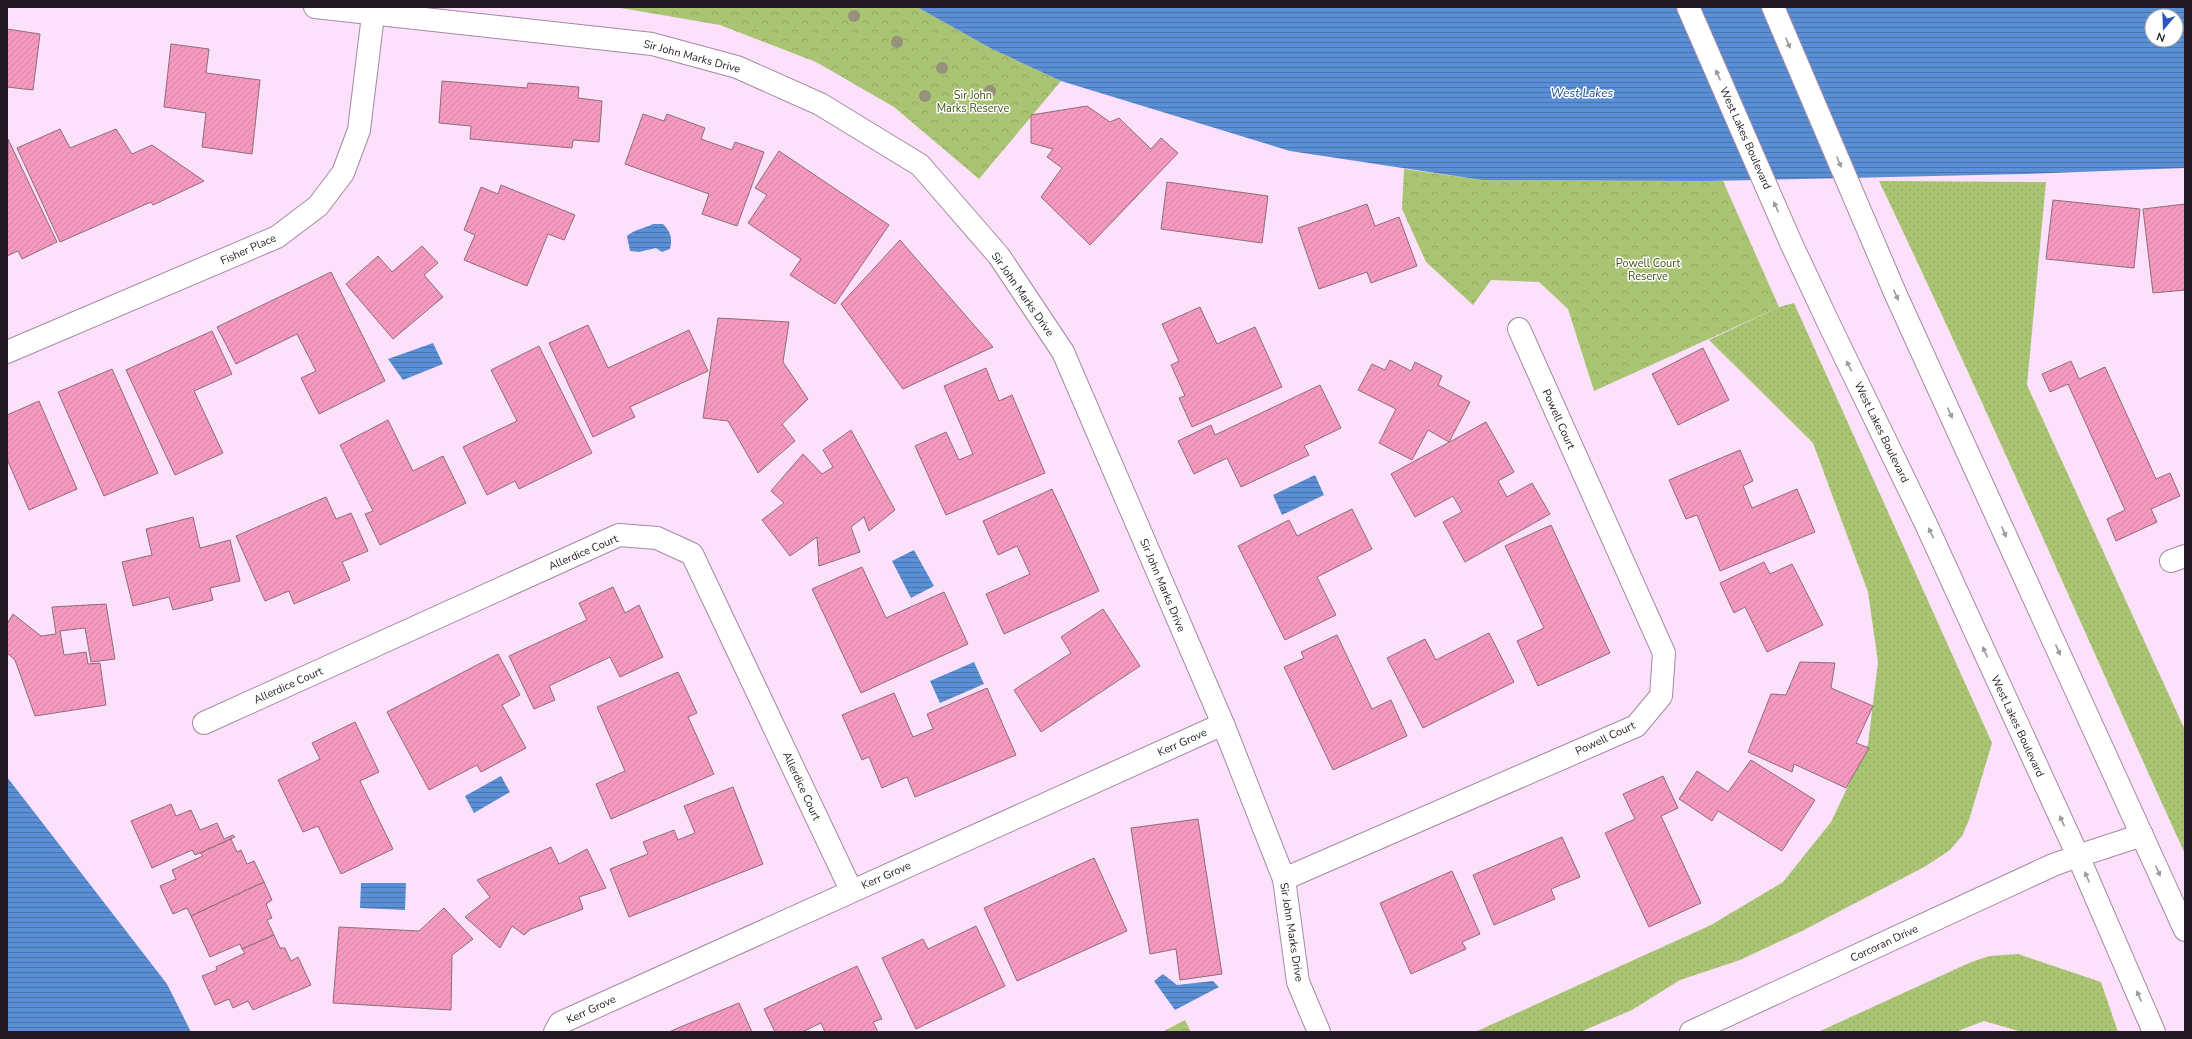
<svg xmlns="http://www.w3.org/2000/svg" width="2192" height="1039" font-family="'Nunito Sans',sans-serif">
  <defs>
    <pattern id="grass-dots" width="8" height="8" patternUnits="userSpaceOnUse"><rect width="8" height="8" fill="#a9c473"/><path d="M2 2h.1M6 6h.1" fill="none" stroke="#91a863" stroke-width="1.8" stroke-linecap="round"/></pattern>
    <pattern id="park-crowns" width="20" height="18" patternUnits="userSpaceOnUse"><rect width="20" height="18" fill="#a9c473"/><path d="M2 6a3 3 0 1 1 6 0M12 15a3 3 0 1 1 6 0" fill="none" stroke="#91a863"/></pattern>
    <pattern id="water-rules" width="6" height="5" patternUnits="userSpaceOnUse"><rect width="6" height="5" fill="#5b8fd5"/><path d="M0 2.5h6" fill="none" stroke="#4b74ac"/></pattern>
    <pattern id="building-hatch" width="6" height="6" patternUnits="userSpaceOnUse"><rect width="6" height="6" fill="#f599bf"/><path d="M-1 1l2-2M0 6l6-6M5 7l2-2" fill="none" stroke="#d283a4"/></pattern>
  </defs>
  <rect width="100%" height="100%" fill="#fde1fc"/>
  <g fill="url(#grass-dots)">
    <path d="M1879 181 2046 182 2027 385 2185 730V854C2083 630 1985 403 1879 181Z"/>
    <path d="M1794 303 1992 743 1969 820 1962 836 1950 850 1926 866 1802 931 1740 960 1680 980 1632 1010 1580 1032H1475L1711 925 1783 882 1831 822 1868 744 1878 662 1868 592 1813 443 1709 340 1779 307Z"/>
    <path d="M2018 954 2101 982 2118 1032H2022L1984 1021 1955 1032H1818L1969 963 1989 956Z"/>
  </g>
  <g fill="url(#park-crowns)">
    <path d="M615 7H917L992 49 1061 81 979 179 894 107 816 62 720 25Z"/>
    <path d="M1404 169 1482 180 1723 181 1779 307 1594 391 1568 309 1539 282 1491 280 1473 305 1426 262 1402 209Z"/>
    <path d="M1185 1020 1191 1032H1162Z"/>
  </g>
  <g fill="url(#water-rules)" fill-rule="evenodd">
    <path d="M917 7H2185V168L2024 174 1709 181 1482 180 1290 151 1061 81 992 49ZM2152 16H2176V40H2152Z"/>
    <path d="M653 224H663C670 231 673 238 670 249L662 252 656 248 639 252 630 251 627 236C635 229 643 229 653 224Z"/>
    <path d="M433 343 443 364 403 380 388 359Z"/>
    <path d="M1315 475 1324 495 1282 515 1273 495Z"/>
    <path d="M914 550 934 586 911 598 892 561Z"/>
    <path d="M974 662 984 684 940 703 930 681Z"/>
    <path d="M501 776 510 792 474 813 465 796Z"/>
    <path d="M7 777 167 984 191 1032H7Z"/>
    <path d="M361 883H406L405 910 360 908Z"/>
    <path d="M1163 974 1177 985 1213 981 1219 987 1175 1010 1154 981Z"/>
  </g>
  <g fill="url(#building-hatch)" stroke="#8e6c79">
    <path d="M7 29 40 34 33 90 7 87Z"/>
    <path d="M171 44 209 49 206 73 260 80 252 154 202 147 206 113 164 107Z"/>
    <path d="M442 81 527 88 528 83 579 87 578 98 602 101 599 142 573 140 572 148 470 139 471 126 439 123Z"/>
    <path d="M1087 106 1110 122 1119 118 1151 149 1161 138 1178 153 1090 245 1041 197 1062 168 1047 157 1053 149 1031 143V115Z"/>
    <path d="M643 114 664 121 667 114 705 128 701 139 732 150 735 142 764 152 737 226 702 214 709 194 625 164Z"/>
    <path d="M60 129 70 148 116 129 132 154 152 145 204 181 153 205 151 202 60 242 17 148Z"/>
    <path d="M8 139 57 242 22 259 18 251 7 256Z"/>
    <path d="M779 151 889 225 835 304 790 275 801 259 748 223 767 195 755 188Z"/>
    <path d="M1167 182 1268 196 1262 243 1161 229Z"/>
    <path d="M501 185 575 215 564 240 548 234 527 286 464 260 475 235 464 230 481 187 498 194Z"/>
    <path d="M2053 200 2140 209 2134 268 2046 259Z"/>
    <path d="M1367 204 1375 226 1399 217 1417 266 1371 283 1367 272 1319 289 1298 228Z"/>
    <path d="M2185 204V290L2153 293 2143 209Z"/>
    <path d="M900 240 993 347 903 389 841 304Z"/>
    <path d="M422 246 438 263 424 275 443 297 393 339 346 284 378 256 392 272Z"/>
    <path d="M331 272 385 381 319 414 301 378 316 371 297 334 236 364 217 327Z"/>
    <path d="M1200 307 1217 344 1255 327 1282 387 1192 427 1179 398 1185 396 1171 365 1179 361 1162 324Z"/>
    <path d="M718 318 789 322 783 362 808 399 782 424 795 441 758 473 728 421 703 418Z"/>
    <path d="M588 325 608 368 689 330 708 371 630 407 635 417 593 437 549 343Z"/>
    <path d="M212 331 232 374 194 391 223 453 175 475 126 370Z"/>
    <path d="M539 346 592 453 519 489 515 481 487 495 463 447 517 421 491 370Z"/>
    <path d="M1703 348 1729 400 1678 425 1652 374Z"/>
    <path d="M1390 360 1411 371 1415 362 1442 376 1438 385 1470 402 1449 442 1428 430 1412 460 1379 443 1396 409 1358 390 1372 364 1385 370Z"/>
    <path d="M2071 361 2079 379 2105 367 2156 479 2170 473 2180 496 2151 509 2157 522 2116 541 2107 519 2125 510 2068 384 2050 392 2042 374Z"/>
    <path d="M986 368 999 401 1012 395 1045 473 946 515 915 446 946 432 959 460 973 454 944 386Z"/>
    <path d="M112 369 158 473 104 496 58 392Z"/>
    <path d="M1320 385 1341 428 1304 446 1309 455 1241 487 1227 458 1194 474 1178 441 1211 425 1215 435Z"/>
    <path d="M39 401 77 489 29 510 7 459V415Z"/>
    <path d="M388 420 413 471 443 456 466 503 380 545 365 514 373 511 340 445Z"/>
    <path d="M1486 422 1514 472 1498 481 1507 497 1532 483 1550 514 1465 562 1443 522 1462 512 1453 496 1415 517 1391 474Z"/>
    <path d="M851 430 895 510 869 531 864 517 851 527 860 552 819 566 817 537 790 556 762 520 784 503 771 491 803 454 822 474 833 467 823 450Z"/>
    <path d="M1740 450 1753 481 1743 486 1752 508 1797 489 1815 532 1720 571 1697 515 1686 519 1669 480Z"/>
    <path d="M1052 489 1099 591 1004 634 986 594 1030 574 1017 546 998 555 983 521Z"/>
    <path d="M326 497 336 519 351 513 368 551 342 562 350 580 294 604 289 591 265 601 236 536Z"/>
    <path d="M1352 509 1372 549 1317 577 1336 615 1285 640 1238 546 1289 520 1297 536Z"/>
    <path d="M193 517 200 548 230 540 240 581 210 588 213 600 173 610 169 597 133 606 122 562 152 555 146 529Z"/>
    <path d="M1551 525 1610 653 1538 686 1517 641 1544 628 1505 546Z"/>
    <path d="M1764 562 1770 574 1792 564 1823 625 1767 652 1745 607 1734 613 1720 583Z"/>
    <path d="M862 567 886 618 944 592 968 644 861 693 812 589Z"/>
    <path d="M613 587 625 613 639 605 663 657 620 677 610 657 549 686 555 700 534 709 509 656 587 620 579 603Z"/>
    <path d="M106 604 115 659 91 662 85 628 60 631 64 655 86 652 88 664 100 663 106 705 35 716 15 660 7 653V624L13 614 41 636 56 634 52 607Z"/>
    <path d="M1103 609 1140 666 1041 732 1014 690 1071 653 1061 637Z"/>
    <path d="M1489 633 1514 682 1423 728 1387 658 1425 639 1436 660Z"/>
    <path d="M1337 635 1372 709 1391 700 1407 736 1333 770 1284 667 1304 658 1301 652Z"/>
    <path d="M498 654 520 695 502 705 526 748 481 772 477 765 429 790 387 712Z"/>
    <path d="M1800 662 1835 663 1831 688 1873 706 1856 743 1869 748 1846 788 1794 764 1792 772 1748 752 1771 694 1786 695Z"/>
    <path d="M678 672 697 713 688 717 714 774 611 819 596 784 625 771 597 707Z"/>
    <path d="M987 688 1016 755 915 797 907 777 882 788 869 757 862 760 842 715 894 693 913 737 933 729 927 714Z"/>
    <path d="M355 722 379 772 360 781 393 849 341 874 318 826 303 832 278 780 320 759 312 743Z"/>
    <path d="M1751 760 1815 800 1782 851 1718 811 1712 821 1679 799 1697 771 1728 792Z"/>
    <path d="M1663 776 1678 808 1661 816 1701 903 1649 927 1605 833 1635 819 1623 794Z"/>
    <path d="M733 787 763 864 629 917 610 869 648 854 643 842 674 830 678 840 695 833 684 806Z"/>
    <path d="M171 804 176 816 191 810 200 830 217 823 224 839 233 835 235 837 195 855 192 850 152 868 131 821Z"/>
    <path d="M1198 819 1222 974 1180 980 1176 949 1150 954 1131 828Z"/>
    <path d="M1562 837 1580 877 1551 889 1555 899 1494 925 1473 875Z"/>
    <path d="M231 839 237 852 241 850 247 864 254 861 264 882 191 916 187 908 173 914 160 886 176 879 172 870 203 856 200 853Z"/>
    <path d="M551 847 559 864 587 849 606 888 579 897 583 909 531 929 524 935 512 926 500 948 465 917 490 897 477 880Z"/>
    <path d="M1094 858 1127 931 1017 981 984 908Z"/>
    <path d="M1452 871 1480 934 1462 942 1466 949 1411 974 1380 903Z"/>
    <path d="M264 882 272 900 266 904 272 918 267 920 274 935 242 949 240 944 210 957 191 916Z"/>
    <path d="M444 908 473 939 452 955 451 1010 333 1003 339 927 419 931Z"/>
    <path d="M976 926 1005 986 916 1029 882 958 923 939 928 949Z"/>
    <path d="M274 935 280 948H285L291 961 298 957 311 985 253 1010 248 1001 233 1008 229 999 215 1005 202 976 217 970 216 967 245 953 242 949Z"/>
    <path d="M857 966 882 1019 873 1022 878 1032H825L821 1023 802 1032H775L764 1009Z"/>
    <path d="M739 1003 752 1032H669L678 1028Z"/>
  </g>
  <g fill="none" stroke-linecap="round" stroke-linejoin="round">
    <g stroke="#a389a2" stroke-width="24">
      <g id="minor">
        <path d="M315 7 652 44 737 67 820 104 920 165 999 256 1063 352 1223 724 1284 879 1298 982 1319 1032"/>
        <path d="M7 352 277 237 318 206 343 173 359 130 373 15"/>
        <path d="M2171 561 2185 556"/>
        <path d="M204 723 619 535 657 538 692 554 851 890"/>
        <path d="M1284 879 1636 726 1661 696 1664 653 1519 329"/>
        <path d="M555 1032 560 1023 1223 724"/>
        <path d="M1691 1032 2053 865 2078 856"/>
      </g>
    </g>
    <g stroke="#a389a2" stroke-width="24">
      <g id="major">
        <path d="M1688 7 1791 243 1829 324 1925 522 2078 856 2154 1032"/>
        <path d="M1773 7 1896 295 2185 930"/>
        <path d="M2078 856 2142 835"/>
      </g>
    </g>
    <use href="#minor" stroke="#fff" stroke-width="22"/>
    <use href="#major" stroke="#fff" stroke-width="22"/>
  </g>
  <g fill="#94927b">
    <circle cx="854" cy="16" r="6"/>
    <circle cx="897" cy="42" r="6"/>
    <circle cx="942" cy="68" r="6"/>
    <circle cx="990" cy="91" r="6"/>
    <circle cx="925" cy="96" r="6"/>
  </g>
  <defs><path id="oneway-solid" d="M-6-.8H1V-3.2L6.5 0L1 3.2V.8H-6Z"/></defs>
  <g fill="#9c989c">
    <use href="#oneway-solid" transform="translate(1788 43) rotate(67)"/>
    <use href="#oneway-solid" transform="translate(1718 75) rotate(-114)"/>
    <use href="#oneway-solid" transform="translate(1839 162) rotate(67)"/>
    <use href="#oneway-solid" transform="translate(1776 207) rotate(-114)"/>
    <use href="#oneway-solid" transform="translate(1896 295) rotate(66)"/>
    <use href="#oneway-solid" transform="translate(1849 366) rotate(-116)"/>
    <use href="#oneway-solid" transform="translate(1950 413) rotate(66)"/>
    <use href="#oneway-solid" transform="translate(2004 532) rotate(66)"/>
    <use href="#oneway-solid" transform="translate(1931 533) rotate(-115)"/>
    <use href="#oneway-solid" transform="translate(2058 650) rotate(66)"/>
    <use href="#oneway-solid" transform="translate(1985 652) rotate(-115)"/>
    <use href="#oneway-solid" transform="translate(2062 821) rotate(-115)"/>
    <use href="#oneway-solid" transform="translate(2158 871) rotate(66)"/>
    <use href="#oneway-solid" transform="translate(2087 877) rotate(-113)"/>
    <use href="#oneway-solid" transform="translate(2139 996) rotate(-113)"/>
  </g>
  <g text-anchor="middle" stroke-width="3" stroke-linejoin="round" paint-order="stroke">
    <g font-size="11" fill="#231923" stroke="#fff">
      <text transform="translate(692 56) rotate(15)" y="4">Sir John Marks Drive</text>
      <text transform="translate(1746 138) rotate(66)" y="4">West Lakes Boulevard</text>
      <text transform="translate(248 249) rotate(-24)" y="4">Fisher Place</text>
      <text transform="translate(1023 294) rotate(55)" y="4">Sir John Marks Drive</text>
      <text transform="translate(1559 419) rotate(66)" y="4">Powell Court</text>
      <text transform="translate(1882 432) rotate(64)" y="4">West Lakes Boulevard</text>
      <text transform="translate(583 552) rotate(-23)" y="4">Allerdice Court</text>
      <text transform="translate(1163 585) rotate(67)" y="4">Sir John Marks Drive</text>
      <text transform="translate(288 685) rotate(-24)" y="4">Allerdice Court</text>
      <text transform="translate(2018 726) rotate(65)" y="4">West Lakes Boulevard</text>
      <text transform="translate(1605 738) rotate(-25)" y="4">Powell Court</text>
      <text transform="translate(1182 742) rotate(-24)" y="4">Kerr Grove</text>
      <text transform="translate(802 786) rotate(65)" y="4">Allerdice Court</text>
      <text transform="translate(886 875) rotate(-24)" y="4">Kerr Grove</text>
      <text transform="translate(1292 932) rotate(81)" y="4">Sir John Marks Drive</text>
      <text transform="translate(1884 943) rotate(-25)" y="4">Corcoran Drive</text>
      <text transform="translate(591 1009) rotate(-25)" y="4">Kerr Grove</text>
    </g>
    <g font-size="11" fill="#3f5111" stroke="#fff">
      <text x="973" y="99">Sir John<tspan x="973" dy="13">Marks Reserve</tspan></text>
      <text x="1648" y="267">Powell Court<tspan x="1648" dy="13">Reserve</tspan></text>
    </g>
    <g font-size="12" font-style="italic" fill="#1b4e8f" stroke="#fff">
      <text x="1582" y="97">West Lakes</text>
    </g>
  </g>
  <rect width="2192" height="1039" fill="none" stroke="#231923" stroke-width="16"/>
  <g transform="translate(2164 28) rotate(199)"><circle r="19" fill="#ffffff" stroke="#a7a3a7"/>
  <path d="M0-3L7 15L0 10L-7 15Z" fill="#2954c3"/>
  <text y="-6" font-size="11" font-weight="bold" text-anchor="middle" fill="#231923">N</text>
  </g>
</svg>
